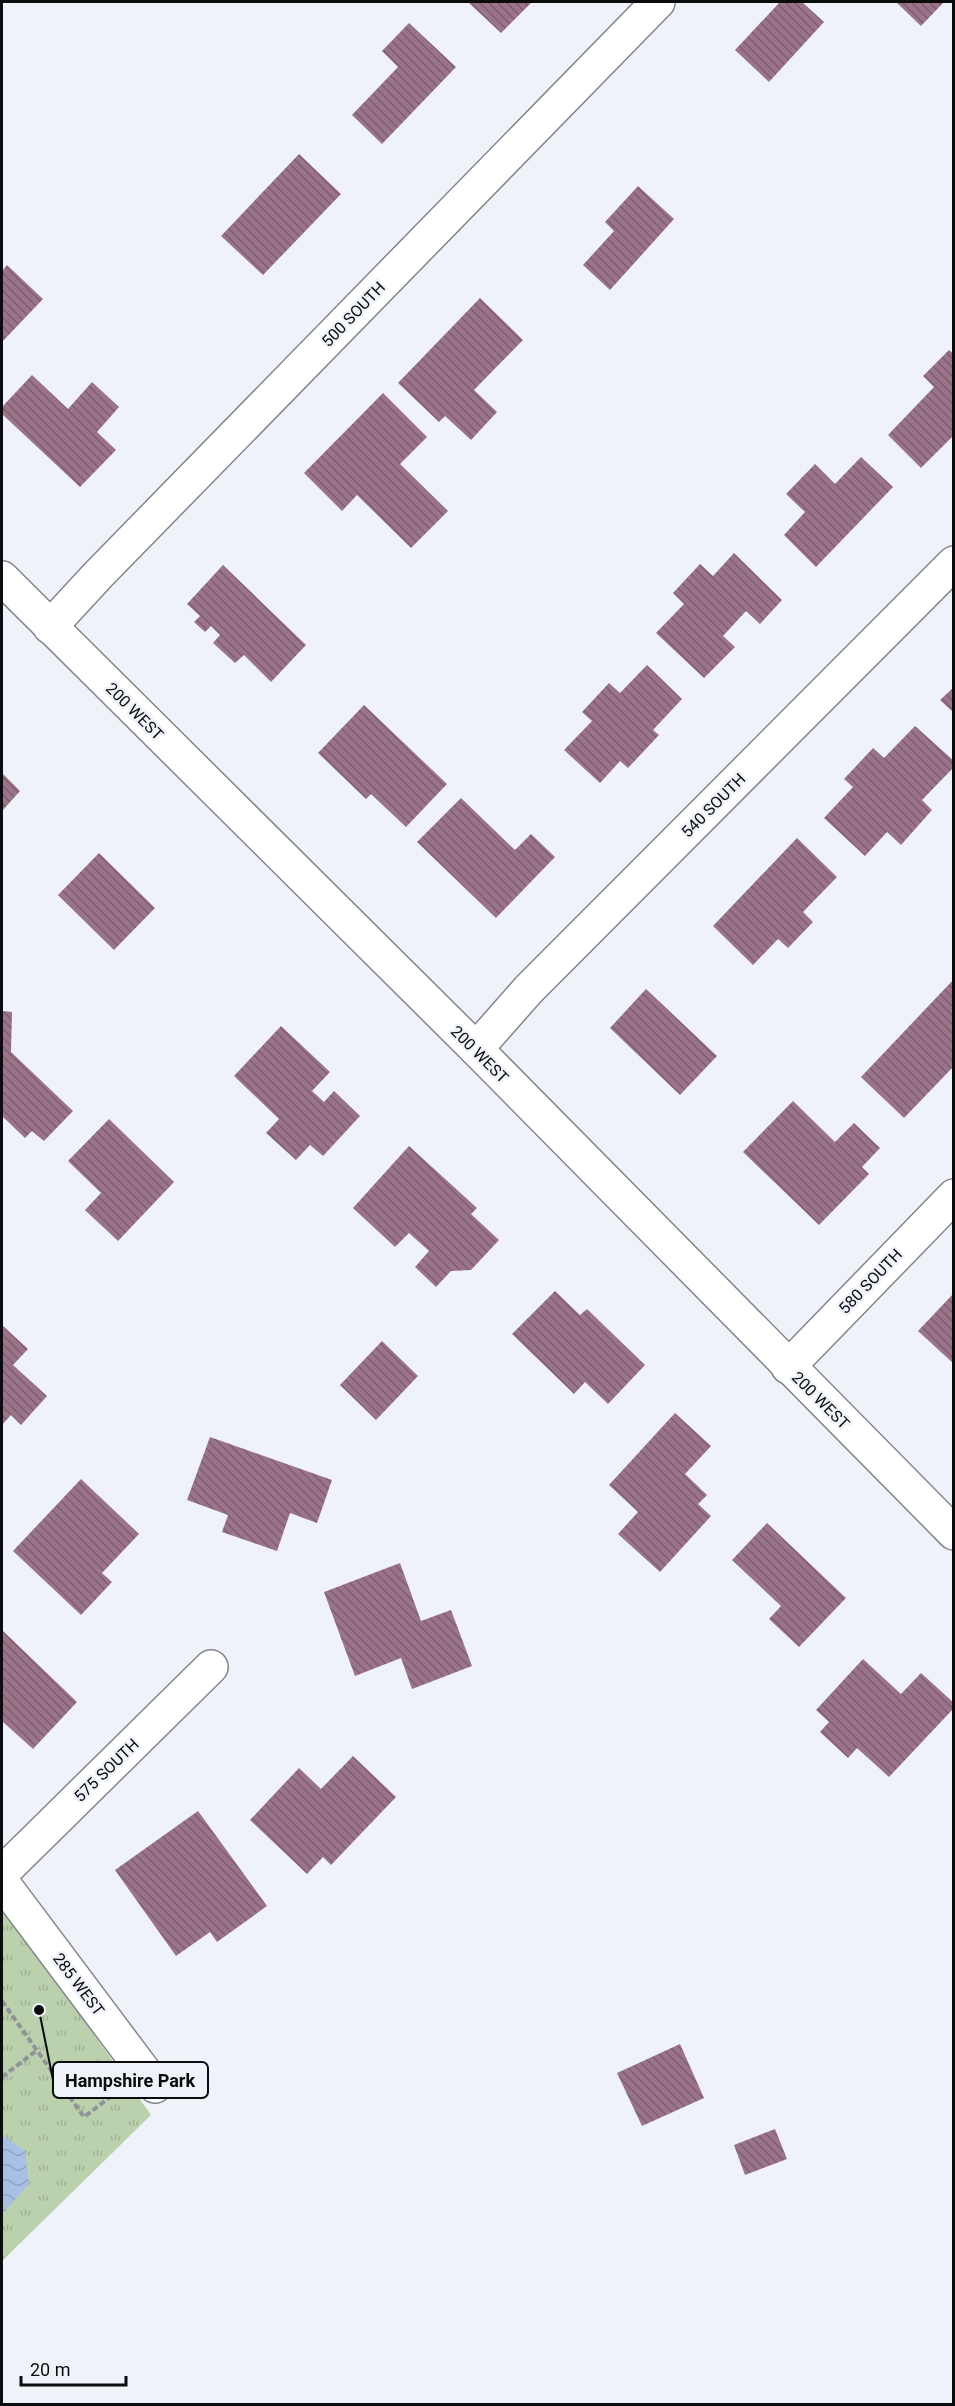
<svg xmlns="http://www.w3.org/2000/svg" width="955" height="2406" font-family="Roboto,sans-serif">
  <defs>
    <pattern id="park-tufts" width="24" height="20" patternUnits="userSpaceOnUse" patternTransform="scale(1.5)"><rect width="24" height="20" fill="#bbd1ae"/><path d="M3 7l-1-3M5 7V3M7 7l1-3M15 17l-1-3M17 17v-4M19 17l1-3" fill="none" stroke="#9fb294"/></pattern>
    <pattern id="water-waves" width="16" height="10" patternUnits="userSpaceOnUse" patternTransform="scale(1.5)"><rect width="16" height="10" fill="#a8c0e4"/><path d="M0 5q4-4 8 0t8 0" fill="none" stroke="#8fa4c2"/></pattern>
    <pattern id="building-back-hatch" width="6" height="6" patternUnits="userSpaceOnUse" patternTransform="scale(1.5)"><rect width="6" height="6" fill="#9c748a"/><path d="M-1 5l2 2M0 0l6 6M5-1l2 2" fill="none" stroke="#7d5e6f"/></pattern>
  </defs>
  <rect width="100%" height="100%" fill="#eff3f9"/>
  <path fill="url(#park-tufts)" d="M2 1905 151 2115 2 2261Z"/>
  <path fill="url(#water-waves)" d="M2 2135 25 2151 29 2184 2 2214Z"/>
  <g fill="url(#building-back-hatch)">
    <path d="M468 2H532L501 33Z"/>
    <path d="M780 2H802L824 22 769 82 735 50Z"/>
    <path d="M896 2H944L921 26Z"/>
    <path d="M409 23 456 67 382 144 352 115 398 67 382 51Z"/>
    <path d="M299 154 341 194 263 275 221 236Z"/>
    <path d="M638 186 674 219 610 290 583 265 614 231 605 222Z"/>
    <path d="M7 265 43 299 2 342V271Z"/>
    <path d="M480 298 523 340 474 390 497 412 471 440 445 416 439 422 398 383Z"/>
    <path d="M949 350 954 354V435L921 468 888 435 934 387 923 376Z"/>
    <path d="M32 375 68 409 92 382 119 407 97 432 116 450 80 487 2 414V407Z"/>
    <path d="M383 393 427 437 400 464 448 511 411 548 357 495 342 511 304 473Z"/>
    <path d="M861 457 893 487 816 567 784 535 805 512 786 494 815 464 835 484Z"/>
    <path d="M734 553 782 600 760 624 746 611 723 636 735 647 704 678 656 633 684 604 673 593 700 564 713 576Z"/>
    <path d="M223 565 306 645 271 682 244 655 235 663 213 643 220 635 211 626 205 632 194 622 200 616 187 604Z"/>
    <path d="M647 665 682 699 653 730 659 735 628 768 620 761 600 783 564 750 592 721 582 712 609 683 620 693Z"/>
    <path d="M954 687V713L940 700Z"/>
    <path d="M364 705 447 784 406 827 371 794 366 799 318 753Z"/>
    <path d="M915 726 954 761V767L922 800 932 810 901 845 887 832 865 856 824 818 853 787 844 779 873 748 884 758Z"/>
    <path d="M2 773 20 791 2 811Z"/>
    <path d="M461 798 515 850 531 834 555 857 496 918 417 842Z"/>
    <path d="M797 838 837 877 803 912 813 922 788 948 778 939 753 965 713 926Z"/>
    <path d="M99 853 155 908 114 950 58 895Z"/>
    <path d="M954 979V1066L904 1118 861 1077Z"/>
    <path d="M646 989 717 1056 680 1095 610 1028Z"/>
    <path d="M2 1011 12 1012 11 1052 73 1111 44 1141 32 1131 25 1138 2 1116Z"/>
    <path d="M281 1026 330 1072 312 1091 324 1102 334 1091 360 1116 323 1156 310 1145 296 1160 266 1133 279 1119 234 1076Z"/>
    <path d="M793 1101 835 1142 854 1123 880 1148 862 1167 869 1174 819 1225 743 1152Z"/>
    <path d="M109 1119 174 1182 118 1241 85 1210 101 1193 68 1161Z"/>
    <path d="M409 1146 477 1208 471 1214 499 1240 471 1270 451 1271 436 1287 415 1267 429 1251 409 1233 395 1247 353 1208Z"/>
    <path d="M555 1291 580 1315 587 1309 645 1365 608 1404 585 1382 574 1394 512 1334Z"/>
    <path d="M954 1293V1364L918 1331Z"/>
    <path d="M2 1325 28 1349 13 1365 47 1396 21 1425 11 1415 2 1425Z"/>
    <path d="M382 1341 418 1376 376 1420 340 1385Z"/>
    <path d="M675 1413 711 1446 685 1474 707 1495 698 1504 711 1516 660 1572 618 1534 638 1512 609 1485Z"/>
    <path d="M210 1437 332 1480 317 1523 290 1513 277 1551 222 1532 228 1515 187 1500Z"/>
    <path d="M81 1479 139 1534 102 1573 112 1582 81 1615 13 1551Z"/>
    <path d="M767 1523 846 1598 799 1647 769 1619 781 1606 732 1560Z"/>
    <path d="M400 1563 421 1621 451 1610 472 1666 412 1689 401 1658 355 1676 324 1592Z"/>
    <path d="M2 1630 77 1702 33 1749 2 1721Z"/>
    <path d="M863 1659 901 1694 921 1673 954 1703V1708L889 1777 857 1748 848 1758 820 1732 829 1722 816 1710Z"/>
    <path d="M353 1756 396 1797 331 1865 323 1857 307 1874 250 1820 299 1768 321 1789Z"/>
    <path d="M198 1811 267 1906 217 1942 210 1932 176 1956 115 1870Z"/>
    <path d="M680 2044 704 2098 642 2126 617 2073Z"/>
    <path d="M775 2129 787 2159 745 2175 734 2145Z"/>
  </g>
  <g fill="none" stroke-linecap="round" stroke-linejoin="round">
    <g stroke="#83868c" stroke-width="36">
      <g id="street">
        <path d="M50 627 98 575 658 2"/>
        <path d="M476 1049 529 989 954 563"/>
        <path d="M788 1367 954 1196"/>
        <path d="M2 1873 211 1667"/>
        <path d="M2 1882 155 2086"/>
      </g>
    </g>
    <g stroke="#83868c" stroke-width="36">
      <path id="secondary" d="M2 578 476 1049 954 1533"/>
    </g>
    <g stroke="#909397" stroke-width="4" stroke-dasharray="6 3" stroke-linecap="butt">
      <path d="M2 2001 84 2117 118 2091"/>
      <path d="M2 2077 36 2051"/>
    </g>
    <use href="#street" stroke="#fff" stroke-width="33"/>
    <use href="#secondary" stroke="#fff" stroke-width="33"/>
  </g>
  <g text-anchor="middle" stroke-width="5" stroke-linejoin="round" paint-order="stroke">
    <g font-size="16" fill="#0a0c0d" stroke="#eff3f9">
      <text transform="translate(353 314) rotate(-46)" y="6">500 SOUTH</text>
      <text transform="translate(135 711) rotate(45)" y="6">200 WEST</text>
      <text transform="translate(713 805) rotate(-45)" y="6">540 SOUTH</text>
      <text transform="translate(480 1054) rotate(45)" y="6">200 WEST</text>
      <text transform="translate(870 1281) rotate(-46)" y="6">580 SOUTH</text>
      <text transform="translate(821 1400) rotate(45)" y="6">200 WEST</text>
      <text transform="translate(106 1770) rotate(-44)" y="6">575 SOUTH</text>
      <text transform="translate(79 1984) rotate(53)" y="6">285 WEST</text>
    </g>
  </g>
  <path fill="none" stroke="#0a0c0d" stroke-width="2" d="M39 2010L53 2080"/>
  <circle fill="#0a0c0d" stroke="#eff3f9" stroke-width="2" cx="39" cy="2010" r="6"/>
  <rect fill="#eff3f9" stroke="#0a0c0d" stroke-width="2" x="53" y="2062" width="155" height="36" rx="6"/>
  <g font-size="18" text-anchor="middle" font-weight="bold" fill="#0a0c0d">
    <text x="130" y="2087">Hampshire Park</text>
  </g>
  <rect width="955" height="2406" fill="none" stroke="#0a0c0d" stroke-width="6"/>
  <path d="M21 2376v9h105v-9" fill="none" stroke="#0a0c0d" stroke-width="3"/>
  <text x="30" y="2376" font-size="18" fill="#0a0c0d" stroke="#eff3f9" stroke-width="4.5" paint-order="stroke">20 m</text>
</svg>
